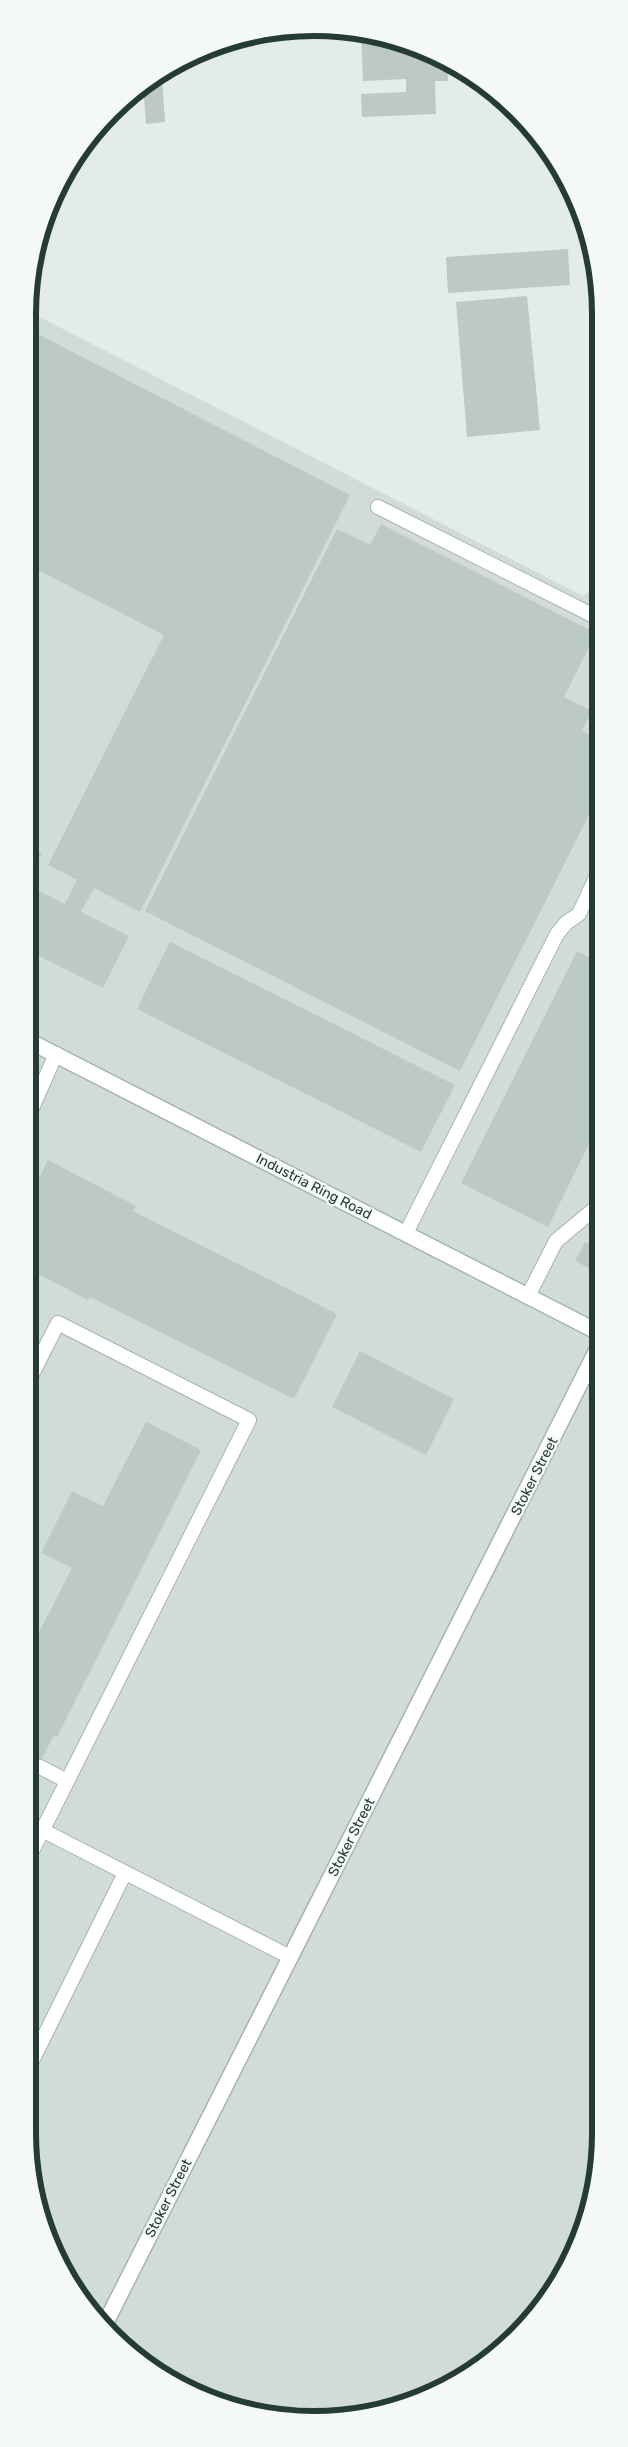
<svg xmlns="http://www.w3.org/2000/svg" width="628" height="2447" font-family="Rubik,sans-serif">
  <rect width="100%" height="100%" fill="#e4ece8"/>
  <path fill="#d2dcd7" d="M30 312 583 596 598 586V2171L562 2276 489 2360 388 2410 295 2419 188 2390 99 2322 49 2242 28 2133Z"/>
  <g fill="#bcc9c4">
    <path d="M361 33 441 57 447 61 448 81H435L436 114 362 117 361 94 406 92V79L363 81Z"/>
    <path d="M162 76 165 122 146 124 143 85Z"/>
    <path d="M568 249 570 285 448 293 446 257Z"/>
    <path d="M527 296 540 430 467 437 456 302Z"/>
    <path d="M30 316 36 319 30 330 350 495 140 912 94 888 81 912 129 936 103 988 29 951V886L65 904 77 880 48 865 164 635 30 566Z"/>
    <path d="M381 524 596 633 564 697 592 711 582 731 598 739V797L460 1071 145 911 337 529 370 545Z"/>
    <path d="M29 847 42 853 29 877Z"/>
    <path d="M170 942 455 1085 421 1152 137 1009Z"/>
    <path d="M577 951 598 962V1126L548 1227 461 1183Z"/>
    <path d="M48 1160 136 1206 133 1211 337 1314 294 1399 90 1297 88 1300 29 1269V1198Z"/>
    <path d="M585 1242 598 1249V1273L575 1261Z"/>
    <path d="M360 1351 454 1399 426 1455 332 1407Z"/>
    <path d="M146 1422 201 1450 57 1737 54 1735 28 1786V1654L72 1568 41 1553 72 1491 103 1506Z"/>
  </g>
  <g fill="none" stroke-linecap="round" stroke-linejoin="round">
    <g stroke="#a7b3af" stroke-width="16">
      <g id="lane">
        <path d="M378 507 598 618"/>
        <path d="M29 1115 56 1054"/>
        <path d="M406 1233 557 934 566 923 579 914 598 873"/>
        <path d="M528 1296 556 1241 598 1206"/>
        <path d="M40 1767 67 1781"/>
        <path d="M42 1830 290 1957"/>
        <path d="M28 1859 249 1420 58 1323 29 1380"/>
        <path d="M28 2069 125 1873"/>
      </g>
    </g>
    <g stroke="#a7b3af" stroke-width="18">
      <g id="street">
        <path d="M598 275V283"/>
        <path d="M104 2326 598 1348"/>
      </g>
    </g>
    <g stroke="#a3b6b0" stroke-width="18">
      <path id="secondary" d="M29 1041 598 1332"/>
    </g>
    <use href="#lane" stroke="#fff" stroke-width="14"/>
    <use href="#street" stroke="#fff" stroke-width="15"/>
    <use href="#secondary" stroke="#fff" stroke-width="15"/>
  </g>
  <g text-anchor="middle" stroke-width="5" stroke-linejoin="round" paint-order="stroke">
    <g font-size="14" fill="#253b36" stroke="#f4f9f6">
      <text transform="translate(314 1186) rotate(27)" y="5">Industria Ring Road</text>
      <text transform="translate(534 1476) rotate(-63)" y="5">Stoker Street</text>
      <text transform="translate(351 1837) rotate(-63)" y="5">Stoker Street</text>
      <text transform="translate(168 2198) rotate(-63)" y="5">Stoker Street</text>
    </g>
  </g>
  <path d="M0 0H628V2447H0ZM314 36H314A278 278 0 0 1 592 314V2133A278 278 0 0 1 314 2411H314A278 278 0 0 1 36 2133V314A278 278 0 0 1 314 36Z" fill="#f4f9f6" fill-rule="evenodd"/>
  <path fill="none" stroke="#253b36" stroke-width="6" d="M314 36H314A278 278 0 0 1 592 314V2133A278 278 0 0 1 314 2411H314A278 278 0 0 1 36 2133V314A278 278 0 0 1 314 36Z"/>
</svg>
